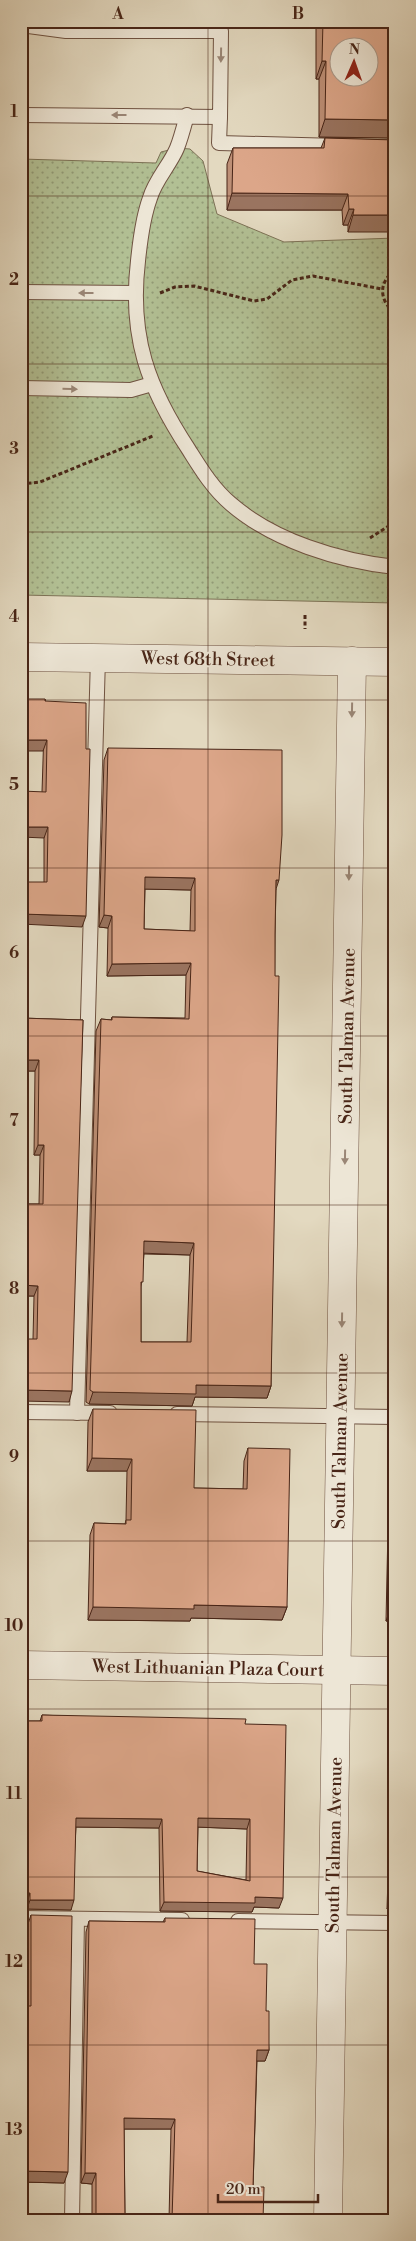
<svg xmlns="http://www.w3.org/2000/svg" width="416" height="2241" font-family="'Libre Bodoni',serif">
  <defs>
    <pattern id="grass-dots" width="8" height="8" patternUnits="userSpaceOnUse" patternTransform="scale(1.25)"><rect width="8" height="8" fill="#b2c094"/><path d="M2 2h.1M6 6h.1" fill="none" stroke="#939c78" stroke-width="1.8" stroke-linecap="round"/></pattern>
  </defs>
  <rect width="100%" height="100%" fill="#e3d9c0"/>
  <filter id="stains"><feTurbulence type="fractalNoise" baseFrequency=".004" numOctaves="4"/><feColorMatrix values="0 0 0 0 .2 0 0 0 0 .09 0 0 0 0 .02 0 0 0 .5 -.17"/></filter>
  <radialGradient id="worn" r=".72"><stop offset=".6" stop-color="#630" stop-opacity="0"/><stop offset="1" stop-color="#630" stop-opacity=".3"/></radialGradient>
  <path fill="url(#grass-dots)" stroke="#7d7256" d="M177 148 190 149 203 161 217 214 284 242 395 238V603L21 595V159L156 163 161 152Z"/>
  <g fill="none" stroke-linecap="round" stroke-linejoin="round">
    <g stroke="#6f5241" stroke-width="16">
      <g id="service">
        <path d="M21 25 66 31H221L220 117 21 115"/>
        <path d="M187 115C184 126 181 138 177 148 170 165 155 180 150 198 143 217 140 241 138 261 129 337 148 388 189 450 201 469 213 489 231 504 274 541 339 561 395 567"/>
        <path d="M220 117 219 143 339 146"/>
        <path d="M21 292 135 293"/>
        <path d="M21 388 131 390 152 384"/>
        <path d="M21 1412 110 1413"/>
        <path d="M77 1413 98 657"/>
        <path d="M177 1414 395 1417"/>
        <path d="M21 1918 182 1920"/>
        <path d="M238 1921 395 1923"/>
        <path d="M72 2220 77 1919"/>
      </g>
    </g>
    <g stroke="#6f5241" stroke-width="29">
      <g id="minor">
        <path d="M21 657 395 662"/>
        <path d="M21 1665 395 1671"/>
        <path d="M328 2220 352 661"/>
      </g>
    </g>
    <g stroke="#482517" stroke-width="3" stroke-dasharray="4 2.5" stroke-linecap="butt">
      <path d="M395 271C378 281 379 302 395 312"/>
      <path d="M160 293 175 287 194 286 254 301 267 299 292 280 313 276 382 289"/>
      <path d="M21 484 40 482 153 436"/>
      <path d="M370 538 395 522"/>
      <path d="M305 615V629"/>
    </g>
    <use href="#service" stroke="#ede6d6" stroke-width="14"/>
    <use href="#minor" stroke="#ede6d6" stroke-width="28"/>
  </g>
  <g fill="#bd8f76" stroke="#482517" fill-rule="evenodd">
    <path d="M316 21H395V134L393 138 319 137V79H316Z"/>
    <path d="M325 138 395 140 348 232V225H343L342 210H227V164L233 148H321Z"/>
    <path d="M45 699 82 927 44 882V838L42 792Z"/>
    <path d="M108 748 276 889 275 934 271 1386 267 1398 195 1397 192 1406 89 1404 86 1402 96 1031 101 1019 111 1020 112 1017 185 1018 186 975 107 976 108 928 99 927 104 760ZM145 889 191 890 190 931 144 929ZM144 1254 190 1255 187 1342H141V1287Z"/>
    <path d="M21 1018 83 1020 69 1402 33 1339 34 1296H21V1204H39L40 1155H34L35 1071H21Z"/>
    <path d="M93 1409 194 1488 243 1489 244 1461 248 1448 287 1607 282 1620 191 1618 190 1621 88 1620 90 1535 94 1523 125 1524 126 1520 127 1471H87L88 1422Z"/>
    <path d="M394 1423 395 1621H386L390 1434Z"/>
    <path d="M42 1715 245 1724 279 1908 254 1907 252 1912 160 1911 159 1828 76 1827 71 1910 27 1909V1903L21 1902V1721H40ZM198 1827 247 1829 246 1880 197 1871Z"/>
    <path d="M392 1752H395V1909H387L388 1877 392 1867V1800H388L389 1762Z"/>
    <path d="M31 1915 64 2183 21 2182V2006H27V1927Z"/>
    <path d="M165 1918 254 1964 266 2011 269 2050 265 2061H257L253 2187 263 2220H169L171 2129H124L125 2220H92V2184L81 2183 86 1932 89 1921 163 1922Z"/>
    <path d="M395 1936V2189H391L393 2104 391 1993 393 1986Z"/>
  </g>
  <g fill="#9a7460" stroke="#482517">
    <path d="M322 61H326L319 79H316Z"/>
    <path d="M325 119 395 120V134L393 138 319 137Z"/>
    <path d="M232 193 348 194 342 210H227Z"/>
    <path d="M349 209H354L348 225H343Z"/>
    <path d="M353 215H395V232H348Z"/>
    <path d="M21 740H47L43 751H21Z"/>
    <path d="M21 827H48L44 838 21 837Z"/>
    <path d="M145 877 195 878 191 890 141 889Z"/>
    <path d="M276 880H279L275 892Z"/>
    <path d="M21 914 86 916 82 927 21 924Z"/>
    <path d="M104 915 112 916 108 928 99 927Z"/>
    <path d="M191 963 186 975 107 976 112 964Z"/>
    <path d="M21 1060H39L35 1071H21Z"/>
    <path d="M38 1145H44L40 1155H34Z"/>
    <path d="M144 1241 194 1243 190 1255 140 1253Z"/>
    <path d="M21 1285 38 1286 34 1296H21Z"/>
    <path d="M196 1385 271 1386 267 1398 195 1397 192 1406 89 1404 93 1392Z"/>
    <path d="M21 1390 72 1391 69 1402 21 1401Z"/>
    <path d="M92 1458 132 1459 127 1471H87Z"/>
    <path d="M194 1605 287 1607 282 1620 191 1618 190 1621 88 1620 93 1607Z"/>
    <path d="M390 1609H395V1621H386Z"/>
    <path d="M392 1790H395V1792L392 1800H388Z"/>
    <path d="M76 1818 162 1819 159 1828 73 1827Z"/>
    <path d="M198 1818 250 1819 247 1829 195 1827Z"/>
    <path d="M21 1893H30L27 1903 21 1902Z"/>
    <path d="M255 1897 283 1898 279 1908 254 1907 252 1912 160 1911 164 1902Z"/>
    <path d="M391 1899H395V1909H387Z"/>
    <path d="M30 1900H74L71 1910 27 1909Z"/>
    <path d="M257 2050H269L265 2061H253Z"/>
    <path d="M124 2118 175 2119 171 2129H120Z"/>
    <path d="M21 2171 68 2172 64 2183 21 2182Z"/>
    <path d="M85 2173H96L92 2184 81 2183Z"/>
    <path d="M395 2179V2189H391Z"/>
  </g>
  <g fill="#dca689" stroke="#482517" fill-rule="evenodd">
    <path d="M323 21H395V120L325 119 326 61H322ZM338 48H368V78H338Z"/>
    <path d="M325 138 395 140V215H353L354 209H349L348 194 232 193 233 148H324Z"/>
    <path d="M21 699H45V701L86 703V749H90L86 916 21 914V882H47L48 827H21V791L46 792 47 740H21Z"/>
    <path d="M108 748 282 750V835L279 880H276L275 934V976H279L271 1386 196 1385V1394L93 1392 90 1390 101 1019 112 1020V1017L189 1019 191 963 112 964V916L104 915ZM145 877 195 878V931L144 929ZM144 1241 194 1243 191 1342H141V1282H143Z"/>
    <path d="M21 1018 83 1020 72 1391 21 1390V1339H37L38 1286 21 1285V1204H43L44 1145H38L39 1060H21Z"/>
    <path d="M93 1409 196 1410 194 1488 247 1489 248 1448 290 1449 287 1607 194 1605V1609L93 1607 94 1523 126 1524V1520H131L132 1459 92 1458Z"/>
    <path d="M394 1423H395V1609H390Z"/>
    <path d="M42 1715 246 1719 245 1724 286 1725 283 1898 255 1897V1903L164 1902 162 1819 76 1818 74 1900H30V1893H21V1721H42ZM198 1818 250 1819V1881L197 1871Z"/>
    <rect x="392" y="1752" width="3" height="38"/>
    <rect x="391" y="1867" width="4" height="32"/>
    <path d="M31 1915 72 1916 68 2172 21 2171V2006H31Z"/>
    <path d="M165 1918 255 1919 254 1964H267L266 2011H269V2050H257L253 2187H264L263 2220H172L175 2119 124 2118 125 2220H96V2173H85L89 1921 165 1922Z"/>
  </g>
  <defs><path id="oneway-solid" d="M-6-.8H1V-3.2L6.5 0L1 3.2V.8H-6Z" transform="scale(1.25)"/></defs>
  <g fill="#9a8676">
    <use href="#oneway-solid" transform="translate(221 55) rotate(91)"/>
    <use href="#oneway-solid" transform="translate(119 115) rotate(-180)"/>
    <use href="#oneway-solid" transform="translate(86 293) rotate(-180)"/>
    <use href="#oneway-solid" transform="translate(70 389) rotate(1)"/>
    <use href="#oneway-solid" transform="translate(352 710) rotate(91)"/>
    <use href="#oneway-solid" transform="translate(349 873) rotate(91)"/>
    <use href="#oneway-solid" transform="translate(345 1157) rotate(91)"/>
    <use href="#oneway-solid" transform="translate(342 1320) rotate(91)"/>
  </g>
  <path fill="none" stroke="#482517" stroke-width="1" stroke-opacity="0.55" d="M208 21V2220M21 196H395M21 364H395M21 532H395M21 700H395M21 868H395M21 1036H395M21 1205H395M21 1373H395M21 1541H395M21 1709H395M21 1877H395M21 2045H395"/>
  <g text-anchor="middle" stroke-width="4" stroke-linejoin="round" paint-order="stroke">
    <g font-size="18" fill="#482517" stroke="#ede6d6">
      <text transform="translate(208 659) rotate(1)" y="6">West 68th Street</text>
      <text transform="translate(347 1036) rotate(-89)" y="6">South Talman Avenue</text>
      <text transform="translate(340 1441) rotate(-89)" y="6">South Talman Avenue</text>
      <text transform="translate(208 1668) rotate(1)" y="6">West Lithuanian Plaza Court</text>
      <text transform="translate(334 1845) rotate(-89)" y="6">South Talman Avenue</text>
    </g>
  </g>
  <rect width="416" height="2241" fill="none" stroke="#e3d9c0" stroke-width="55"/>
  <g transform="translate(354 62) rotate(2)"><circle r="24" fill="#ede6d6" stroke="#ab998a"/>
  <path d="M0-4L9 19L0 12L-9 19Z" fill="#8f2418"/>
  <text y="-8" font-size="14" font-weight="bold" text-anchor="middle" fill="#482517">N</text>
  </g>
  <path d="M218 2194v8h100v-8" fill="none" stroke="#482517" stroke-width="2.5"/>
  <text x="226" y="2194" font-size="15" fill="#482517" stroke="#ede6d6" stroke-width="4" paint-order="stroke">20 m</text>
  <rect x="28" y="28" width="360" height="2186" fill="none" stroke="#482517" stroke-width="2"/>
  <g font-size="16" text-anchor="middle" font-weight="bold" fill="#482517">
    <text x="118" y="19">A</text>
    <text x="298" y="19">B</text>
    <text x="14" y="117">1</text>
    <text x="14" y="285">2</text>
    <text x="14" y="454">3</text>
    <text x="14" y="622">4</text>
    <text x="14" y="790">5</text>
    <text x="14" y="958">6</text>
    <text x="14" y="1126">7</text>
    <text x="14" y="1294">8</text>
    <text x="14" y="1462">9</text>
    <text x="14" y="1631">10</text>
    <text x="14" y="1799">11</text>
    <text x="14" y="1967">12</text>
    <text x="14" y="2135">13</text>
  </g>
  <rect width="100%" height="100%" filter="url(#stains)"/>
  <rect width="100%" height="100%" fill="url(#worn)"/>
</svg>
